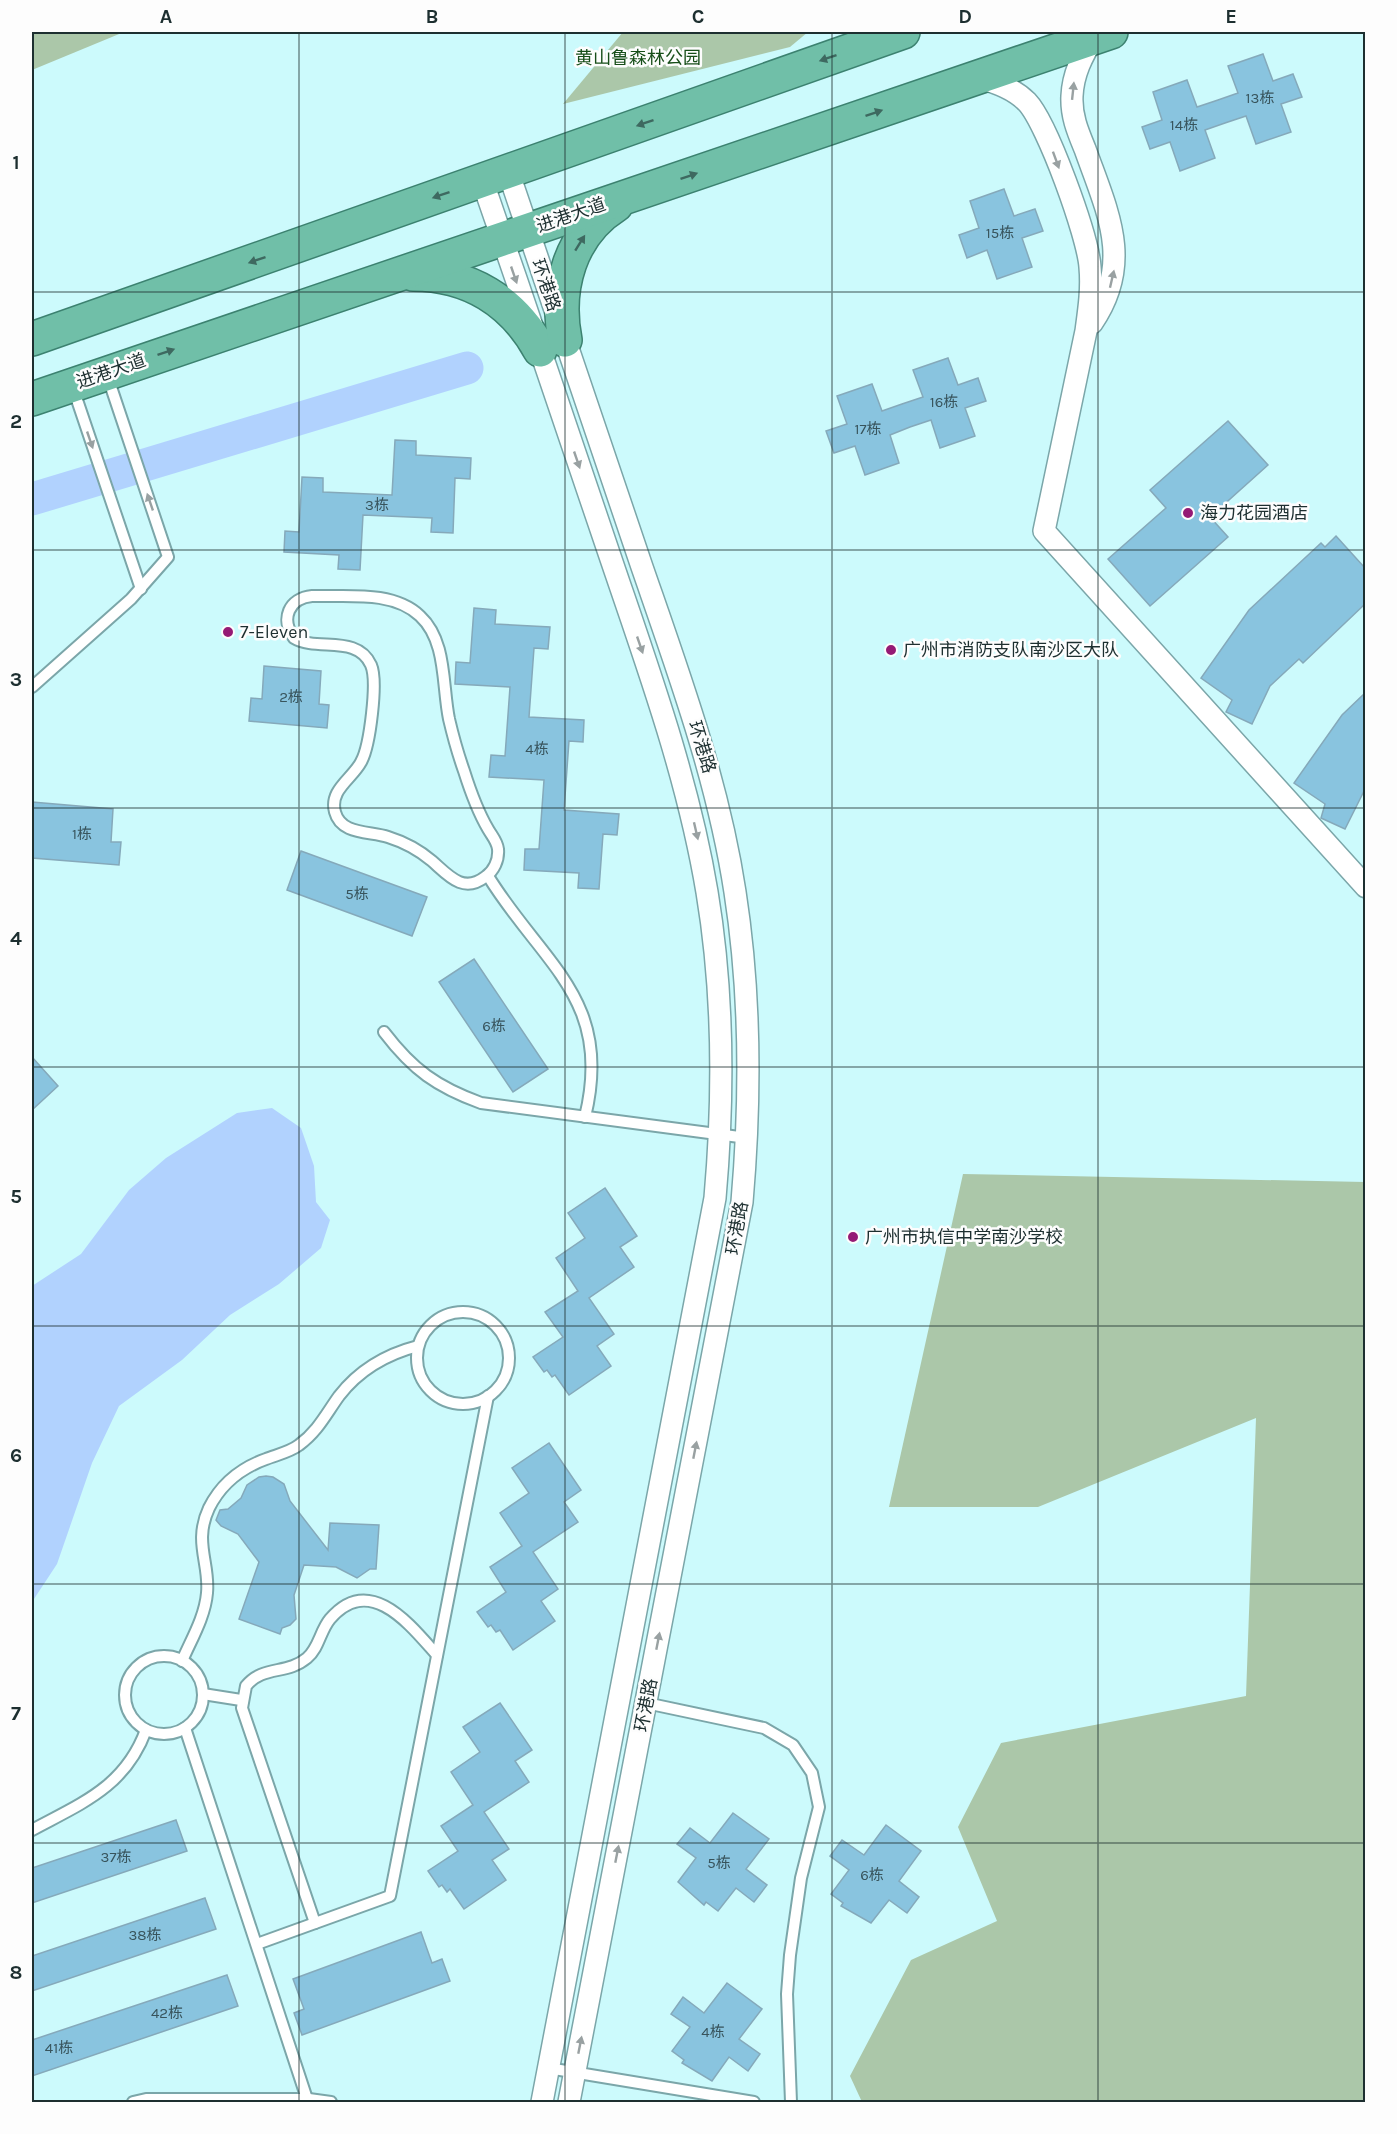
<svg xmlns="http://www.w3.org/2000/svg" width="1397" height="2134" font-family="Karla,'Noto Sans SC',sans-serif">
  <rect width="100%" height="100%" fill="#ccfafc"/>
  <g fill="#abc7a9">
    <path d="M32 32H124L32 70Z"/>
    <path d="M623 32H808L790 47 563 104Z"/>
    <path d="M963 1174 1365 1182V2102H862L850 2076 911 1960 997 1921 958 1827 1001 1743 1246 1696 1256 1418 1038 1507H889Z"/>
  </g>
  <path fill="#b1d2fe" d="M272 1108 301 1128 314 1166 316 1202 330 1220 321 1248 279 1284 230 1315 182 1360 119 1406 92 1463 57 1564 32 1602V1286L81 1254 129 1190 166 1158 237 1113Z"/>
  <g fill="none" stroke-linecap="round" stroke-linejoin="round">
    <path stroke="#b1d2fe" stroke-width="33" d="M32 499 467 368"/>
  </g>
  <g fill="#89c4df" stroke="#85a9ba" stroke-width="1.5">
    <path d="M1263 54 1273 81 1293 74 1302 97 1281 104 1291 132 1256 144 1246 116 1225 123 1205 130 1215 158 1180 171 1170 142 1150 149 1142 127 1162 120 1153 92 1187 80 1197 107 1218 100 1238 93 1228 66Z"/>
    <path d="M1004 189 1014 216 1035 209 1043 231 1022 238 1032 267 997 279 987 250 967 258 959 235 979 228 970 201Z"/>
    <path d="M948 358 958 385 978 378 986 401 965 408 975 436 940 448 931 420 910 427 890 435 899 463 865 475 855 446 834 453 826 431 847 424 837 396 872 384 882 411 902 404 923 397 913 370Z"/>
    <path d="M1228 421 1268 465 1210 517 1228 537 1150 606 1108 559 1166 508 1150 490Z"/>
    <path d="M395 440 416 441V455L471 458 470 479 455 478 453 533 431 532 432 518 363 515 360 570 338 569 339 555 284 552 285 531 299 532 302 477 323 478V492L392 495Z"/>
    <path d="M1336 536 1365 568V604L1303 663 1299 659 1270 686 1252 724 1226 712 1232 700 1201 678 1249 610 1321 543 1325 547Z"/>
    <path d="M474 608 496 610 495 624 550 627 548 649 534 648 529 717 584 720 583 742 569 741 564 810 619 814 617 835 603 834 599 889 578 888 579 873 524 870 525 849H539L544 780 489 777 491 755 505 756 510 687 455 684 456 662 470 663Z"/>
    <path d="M264 666 321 671 319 704 329 705 327 728 249 721 251 698 262 699Z"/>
    <path d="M1365 693V789L1345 829 1321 818 1325 804 1294 783 1342 715Z"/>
    <path d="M32 802 113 809 111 842H121L119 865 32 858Z"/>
    <path d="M301 851 427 897 412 936 287 890Z"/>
    <path d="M474 959 548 1069 513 1092 439 982Z"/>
    <path d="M32 1057 58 1086 32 1110Z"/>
    <path d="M605 1188 637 1236 620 1247 634 1267 589 1298 614 1334 597 1346 611 1366 569 1395 555 1375 552 1377 547 1370 544 1372 533 1357 563 1337 545 1312 578 1291 556 1258 585 1238 568 1213Z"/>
    <path d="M549 1443 581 1490 564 1502 578 1522 533 1552 558 1589 541 1601 555 1621 513 1650 500 1630 496 1632 491 1625 488 1627 477 1612 506 1592 490 1567 522 1546 500 1513 529 1493 512 1468Z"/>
    <path d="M266 1476 273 1477 284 1484 290 1501 328 1550 330 1523 379 1525 376 1569H370L357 1578 336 1567 304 1565 294 1595 296 1619 290 1625 282 1628 280 1634 239 1619 259 1562 238 1534 221 1526 216 1520 220 1510 228 1509 241 1498 247 1485 259 1477Z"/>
    <path d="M500 1703 532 1750 515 1761 529 1782 484 1812 509 1849 492 1860 506 1880 464 1909 450 1889 447 1892 442 1885 439 1887 428 1871 458 1851 441 1826 473 1805 451 1772 480 1752 463 1727Z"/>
    <path d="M733 1813 769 1839 746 1869 767 1885 754 1902 736 1888 718 1911 706 1902 704 1905 678 1882 696 1858 677 1844 690 1828 710 1843Z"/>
    <path d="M176 1820 187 1851 32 1903V1868Z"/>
    <path d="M886 1825 921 1851 899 1881 919 1897 907 1913 889 1900 871 1923 841 1906 843 1903 831 1894 849 1870 830 1856 842 1840 864 1855Z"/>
    <path d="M205 1898 216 1929 32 1991V1956Z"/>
    <path d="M421 1932 432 1963 442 1959 450 1981 302 2035 294 2013 304 2009 293 1979Z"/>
    <path d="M227 1975 238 2006 32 2076V2040Z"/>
    <path d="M727 1983 762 2009 739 2039 760 2054 748 2071 729 2057 712 2081 682 2063 684 2060 672 2051 690 2027 671 2014 683 1997 704 2013Z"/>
  </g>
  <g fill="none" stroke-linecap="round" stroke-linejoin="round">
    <g stroke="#7ba6a9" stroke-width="14">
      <g id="service">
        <path d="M73 388 141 589"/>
        <path d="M312 596C346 597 393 590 420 616 447 641 442 685 449 719 453 736 458 754 464 771 470 790 478 812 488 829 492 836 497 841 498 849 499 860 494 871 485 877 463 894 448 875 432 861 419 850 404 842 388 837 370 831 341 835 335 812 329 790 352 779 361 762 370 746 378 681 371 665 357 634 317 652 294 638 280 619 289 598 312 596Z"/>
        <path d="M32 687 131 599 168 557 107 375"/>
        <path d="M488 876C542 964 614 999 585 1117"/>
        <path d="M384 1032C413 1070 437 1087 481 1103L747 1138"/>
        <circle cx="463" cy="1358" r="46"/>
        <circle cx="164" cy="1695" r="39"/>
        <path d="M182 1661C191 1640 205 1617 207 1593 210 1563 193 1542 209 1508 221 1484 241 1468 266 1459 276 1455 290 1452 299 1445 318 1431 326 1414 339 1396 359 1370 387 1354 418 1346"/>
        <path d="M203 1694 241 1700"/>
        <path d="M646 1703 764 1728 793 1745 812 1773 819 1807 801 1878 790 1955 787 1994 791 2102"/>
        <path d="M185 1728 308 2102"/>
        <path d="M32 1830C82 1803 125 1787 146 1730"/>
        <path d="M315 1923 242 1708 246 1686C263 1665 287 1675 307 1658 319 1648 320 1631 330 1619 370 1572 411 1626 437 1655"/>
        <path d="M257 1944 390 1896 488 1396"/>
        <path d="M548 2068 754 2102"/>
        <path d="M133 2102 146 2099H309L331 2102"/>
      </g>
    </g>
    <g stroke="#7ba6a9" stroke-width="24">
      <g id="minor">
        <path d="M978 78C996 82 1013 88 1027 102 1047 123 1088 236 1090 267 1092 289 1089 309 1086 331L1044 531 1366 887"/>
        <path d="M508 171C552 303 597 435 642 567 679 674 718 780 735 892 751 995 751 1098 742 1202L569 2102"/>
        <path d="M482 180C526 307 569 434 612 562 649 671 688 778 707 892 724 994 724 1096 715 1198L542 2102"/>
        <path d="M1092 323C1134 262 1107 211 1085 149 1078 132 1071 116 1072 96 1073 74 1082 56 1094 37"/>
      </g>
    </g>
    <g stroke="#3c8270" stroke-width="36">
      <g id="trunk">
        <path d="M413 274C469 274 513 301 540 350"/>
        <path d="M32 339 903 32"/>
        <path d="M565 340C555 288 570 234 616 205"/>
        <path d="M32 399 1111 32"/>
      </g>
    </g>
    <use href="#service" stroke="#fff" stroke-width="10"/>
    <use href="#minor" stroke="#fff" stroke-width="21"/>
    <use href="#trunk" stroke="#70bfa8" stroke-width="33"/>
  </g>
  <defs><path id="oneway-solid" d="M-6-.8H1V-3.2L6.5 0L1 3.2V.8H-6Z" transform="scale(1.5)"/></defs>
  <g fill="#3e6960">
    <use href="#oneway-solid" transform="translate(828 58) rotate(161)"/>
    <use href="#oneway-solid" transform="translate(874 113) rotate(-19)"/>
    <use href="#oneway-solid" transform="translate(645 123) rotate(161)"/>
    <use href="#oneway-solid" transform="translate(689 176) rotate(-19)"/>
    <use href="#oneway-solid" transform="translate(441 195) rotate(161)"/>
    <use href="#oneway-solid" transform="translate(580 243) rotate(-58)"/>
    <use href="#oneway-solid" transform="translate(257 260) rotate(161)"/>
    <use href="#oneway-solid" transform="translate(166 352) rotate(-19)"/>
  </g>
  <g fill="#99a1a2">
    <use href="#oneway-solid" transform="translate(1073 91) rotate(-84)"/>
    <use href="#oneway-solid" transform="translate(1056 160) rotate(70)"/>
    <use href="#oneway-solid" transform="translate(514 275) rotate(71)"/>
    <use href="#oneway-solid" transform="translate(1112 279) rotate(-77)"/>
    <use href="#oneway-solid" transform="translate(90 440) rotate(71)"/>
    <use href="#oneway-solid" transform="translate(577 460) rotate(71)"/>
    <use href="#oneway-solid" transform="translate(150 502) rotate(-109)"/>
    <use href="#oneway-solid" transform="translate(640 645) rotate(71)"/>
    <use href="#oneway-solid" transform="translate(696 831) rotate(77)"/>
    <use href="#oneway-solid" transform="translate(695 1450) rotate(-79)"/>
    <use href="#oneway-solid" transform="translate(658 1641) rotate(-79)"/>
    <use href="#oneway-solid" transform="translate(617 1854) rotate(-79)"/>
    <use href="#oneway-solid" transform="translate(580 2045) rotate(-79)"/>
  </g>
  <path fill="none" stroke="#1d2f30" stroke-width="1.5" stroke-opacity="0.55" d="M299 32V2102M565 32V2102M832 32V2102M1098 32V2102M32 292H1366M32 550H1366M32 808H1366M32 1067H1366M32 1326H1366M32 1584H1366M32 1843H1366"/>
  <g fill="#951a75" stroke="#fdfdfd" stroke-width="2">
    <circle cx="1188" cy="513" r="6"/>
    <circle cx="228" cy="632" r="6"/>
    <circle cx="891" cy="650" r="6"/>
    <circle cx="853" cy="1237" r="6"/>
  </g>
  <g text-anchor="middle" stroke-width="5" stroke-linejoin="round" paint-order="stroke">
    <g font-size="15" fill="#38545c">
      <text x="1260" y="103">13栋</text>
      <text x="1184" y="130">14栋</text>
      <text x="1000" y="238">15栋</text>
      <text x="944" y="407">16栋</text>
      <text x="868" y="434">17栋</text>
      <text x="377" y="510">3栋</text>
      <text x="291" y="702">2栋</text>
      <text x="537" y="754">4栋</text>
      <text x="82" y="839">1栋</text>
      <text x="357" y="899">5栋</text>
      <text x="494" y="1031">6栋</text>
      <text x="116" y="1862">37栋</text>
      <text x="719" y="1868">5栋</text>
      <text x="872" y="1880">6栋</text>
      <text x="145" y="1940">38栋</text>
      <text x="167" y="2018">42栋</text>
      <text x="713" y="2037">4栋</text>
      <text x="59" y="2053">41栋</text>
    </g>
    <g font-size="18" fill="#174e19" stroke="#fdfdfd">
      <text x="638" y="64">黄山鲁森林公园</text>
    </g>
    <g font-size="18" fill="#1d2f30" stroke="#fdfdfd">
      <text transform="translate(571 215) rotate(-19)" y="6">进港大道</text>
      <text transform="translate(546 285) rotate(71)" y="6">环港路</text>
      <text transform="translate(111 371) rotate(-19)" y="6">进港大道</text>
      <text transform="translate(702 747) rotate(73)" y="6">环港路</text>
      <text transform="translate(737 1228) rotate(-80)" y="6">环港路</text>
      <text transform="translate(646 1705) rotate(-79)" y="6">环港路</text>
    </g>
    <g font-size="18" fill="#1d2f30" stroke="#fdfdfd" text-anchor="start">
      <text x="1200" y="519">海力花园酒店</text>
      <text x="240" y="638">7-Eleven</text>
      <text x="903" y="656">广州市消防支队南沙区大队</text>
      <text x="865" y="1243">广州市执信中学南沙学校</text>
    </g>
  </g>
  <rect width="1397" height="2134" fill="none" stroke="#fdfdfd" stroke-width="66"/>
  <rect x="33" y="33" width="1331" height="2068" fill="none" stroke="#1d2f30" stroke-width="2"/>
  <g font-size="20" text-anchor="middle" font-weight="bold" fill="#1d2f30">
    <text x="166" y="23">A</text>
    <text x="432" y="23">B</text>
    <text x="698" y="23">C</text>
    <text x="965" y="23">D</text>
    <text x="1231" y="23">E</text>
    <text x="16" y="169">1</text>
    <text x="16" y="428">2</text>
    <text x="16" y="686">3</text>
    <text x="16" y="945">4</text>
    <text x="16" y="1203">5</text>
    <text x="16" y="1462">6</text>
    <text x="16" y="1720">7</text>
    <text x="16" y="1979">8</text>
  </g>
</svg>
